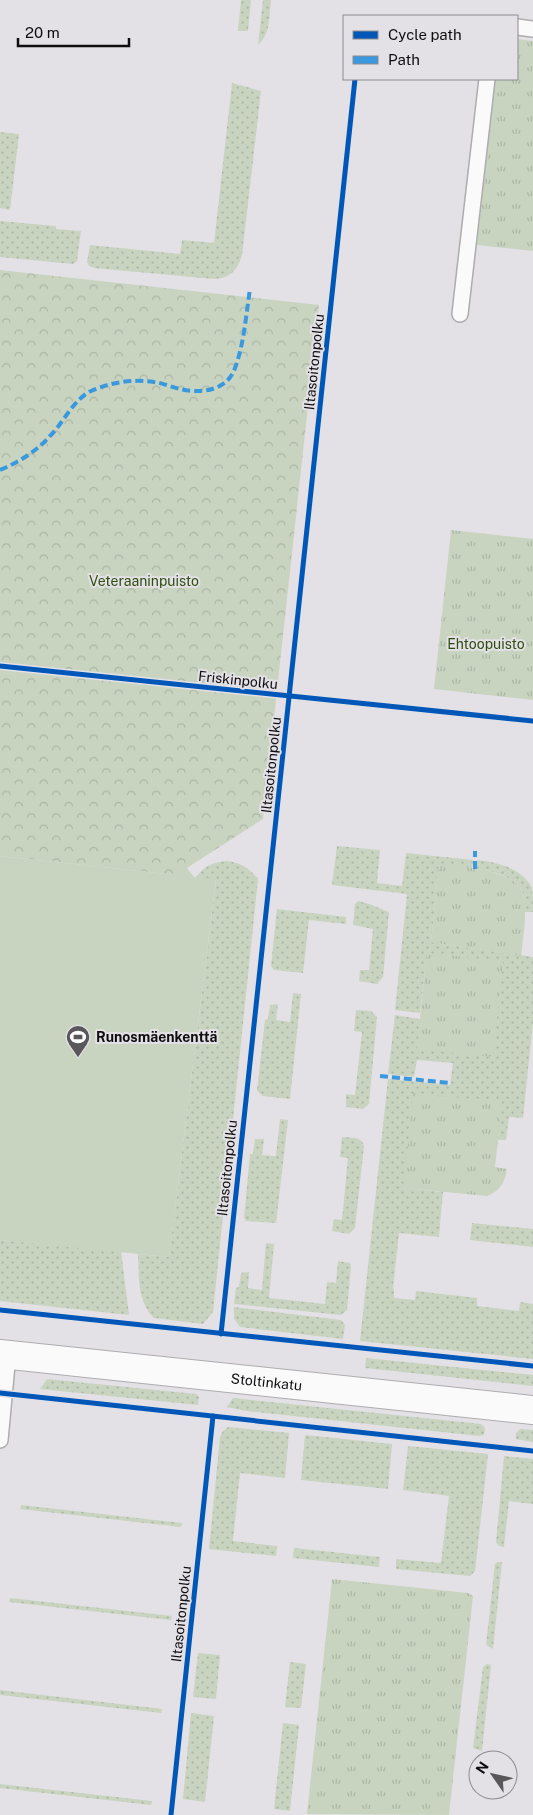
<svg xmlns="http://www.w3.org/2000/svg" width="533" height="1815" font-family="'Public Sans',sans-serif">
  <defs>
    <pattern id="grass-dots" width="8" height="8" patternUnits="userSpaceOnUse" patternTransform="scale(1.25)"><rect width="8" height="8" fill="#c8d4c0"/><path d="M2 2h.1M6 6h.1" fill="none" stroke="#abb5a4" stroke-width="1.8" stroke-linecap="round"/></pattern>
    <pattern id="forest-crowns" width="20" height="18" patternUnits="userSpaceOnUse" patternTransform="scale(1.25)"><rect width="20" height="18" fill="#c8d4c0"/><path d="M2 6a3 3 0 1 1 6 0M12 15a3 3 0 1 1 6 0" fill="none" stroke="#abb5a4"/></pattern>
    <pattern id="park-tufts" width="24" height="20" patternUnits="userSpaceOnUse" patternTransform="scale(1.25)"><rect width="24" height="20" fill="#c8d4c0"/><path d="M3 7l-1-3M5 7V3M7 7l1-3M15 17l-1-3M17 17v-4M19 17l1-3" fill="none" stroke="#abb5a4"/></pattern>
  </defs>
  <rect width="100%" height="100%" fill="#e3e1e5"/>
  <g fill="url(#grass-dots)">
    <path d="M241 0H251L248 31H238Z"/>
    <path d="M263 0H271C269 15 271 34 258 45Z"/>
    <path d="M232 83 261 91 242 255C238 270 229 279 214 279L94 268 89 266 87 262 90 245 180 254 182 240 214 243Z"/>
    <path d="M0 132 19 134 10 210 0 208Z"/>
    <path d="M0 221 56 226V229L81 231 77 261 73 264 0 257Z"/>
    <path d="M337 846 380 850 377 883 402 886 406 853 473 860 472 869 439 864 431 942 533 957V1022L523 1118 509 1117 506 1140H498L501 1102 404 1188 443 1192 439 1237 399 1233 393 1288 394 1289V1298L415 1300 416 1291 477 1298V1306L519 1311 520 1302 533 1304V1359L360 1341 388 1079 450 1085 453 1063 417 1060 414 1077 388 1074 395 1015 420 1019 417 1048 427 953 420 1013 395 1010 407 894 332 885Z"/>
    <path d="M477 860C496 862 523 868 532 888 533 894 533 905 533 912H525C524 906 525 896 522 891 514 876 492 871 476 869Z"/>
    <path d="M227 861C241 863 249 868 258 879L213 1312 203 1324 154 1318C137 1301 139 1277 138 1254L169 1257 216 880 196 877C204 866 214 862 227 861Z"/>
    <path d="M358 901 369 904 389 912 383 977 377 984 359 981 360 970H369L373 929 353 925 355 904Z"/>
    <path d="M277 909 346 917V924L309 920 303 973 274 970 271 966Z"/>
    <path d="M293 993 301 994 290 1099 263 1096 257 1091 265 1020 268 1019 270 1005 278 1004 276 1020 290 1022Z"/>
    <path d="M356 1010 371 1011 377 1017 369 1104 363 1109 346 1107V1094L355 1095 362 1032 354 1031Z"/>
    <path d="M280 1119 288 1120 276 1223 246 1221 244 1218 250 1154H253L255 1139H264L262 1155 276 1156Z"/>
    <path d="M342 1137C352 1138 361 1136 364 1146L355 1228 349 1234 332 1231 334 1219 342 1220 348 1158 340 1157Z"/>
    <path d="M472 1223 533 1229V1247L470 1240Z"/>
    <path d="M0 1240 121 1251 129 1315 0 1301Z"/>
    <path d="M266 1243 274 1244 269 1298 325 1304 327 1282 336 1283 338 1261 350 1263 351 1267 347 1310 341 1315 234 1304 236 1288 239 1287 241 1273 249 1272 248 1288 262 1290Z"/>
    <path d="M234 1307 341 1320 345 1325 343 1339 240 1327 234 1319Z"/>
    <path d="M366 1358 533 1375V1386L365 1368Z"/>
    <path d="M47 1379 196 1394 199 1397 198 1405 40 1389Z"/>
    <path d="M233 1398 481 1424 485 1428 484 1435 479 1436 246 1411 227 1407Z"/>
    <path d="M228 1427 289 1433 285 1478 240 1473 233 1541 277 1546 276 1556 209 1549 220 1437 223 1431Z"/>
    <path d="M520 1429 533 1430V1442L516 1439V1433Z"/>
    <path d="M305 1435 392 1444 388 1489 301 1480Z"/>
    <path d="M408 1446 488 1454 475 1571 470 1576 396 1569V1559L441 1563 449 1496 403 1490Z"/>
    <path d="M504 1456 533 1459V1504L509 1501 504 1547 499 1546 496 1542Z"/>
    <path d="M21 1505 182 1523 181 1527 20 1509Z"/>
    <path d="M294 1548 380 1557 379 1567 293 1558Z"/>
    <path d="M497 1562H502L493 1649 486 1645 495 1564Z"/>
    <path d="M10 1598 172 1616 171 1620 9 1602Z"/>
    <path d="M198 1653 220 1655 216 1699 193 1697Z"/>
    <path d="M290 1662 306 1664 301 1708 285 1707Z"/>
    <path d="M487 1664 491 1665 482 1751 473 1748 483 1667Z"/>
    <path d="M0 1690 162 1709 161 1713 0 1695Z"/>
    <path d="M191 1713 214 1716 205 1802 183 1799Z"/>
    <path d="M283 1723 299 1725 290 1811 274 1809Z"/>
    <path d="M0 1784 152 1801 151 1805 0 1788Z"/>
  </g>
  <path fill="url(#forest-crowns)" d="M0 270 319 305 263 819 176 875 0 856Z"/>
  <g fill="url(#park-tufts)">
    <path d="M517 39 533 41V251L477 245 494 79H517Z"/>
    <path d="M451 530 533 539V700L434 689Z"/>
    <path d="M439 863C459 867 517 869 523 894 528 914 523 936 521 956L431 942Z"/>
    <path d="M427 953 503 961 493 1057 417 1049Z"/>
    <path d="M413 1093 502 1102 495 1167 507 1169C505 1182 500 1191 487 1196L404 1188Z"/>
    <path d="M332 1579 468 1593 473 1596 449 1815 307 1814Z"/>
  </g>
  <path fill="#c8d4c0" d="M0 856 176 875 186 867 194 877 216 879 169 1257 0 1240Z"/>
  <g fill="none" stroke-linecap="round" stroke-linejoin="round">
    <g stroke="#adacae" stroke-width="18">
      <g id="lane">
        <path d="M517 27 533 29"/>
        <path d="M460 314 487 79"/>
        <path d="M0 1440 8 1354"/>
      </g>
    </g>
    <g stroke="#adacae" stroke-width="30">
      <g id="street">
        <path id="s1" d="M0 1354 533 1410"/>
      </g>
    </g>
    <use href="#lane" stroke="#fbfafb" stroke-width="15"/>
    <use href="#street" stroke="#fbfafb" stroke-width="28"/>
    <g stroke="#3a99de" stroke-width="4" stroke-dasharray="8 4" stroke-linecap="butt">
      <path d="M0 470C19 462 37 451 50 436 64 422 73 400 91 391 111 382 133 379 154 382 163 383 171 387 180 389 201 394 227 391 235 368 244 344 246 315 250 289"/>
      <path d="M475 869V851"/>
      <path d="M380 1076 450 1083"/>
    </g>
    <g stroke="#e3e0e6" stroke-width="8">
      <g id="cycleway">
        <path d="M0 666 533 721"/>
        <path d="M0 1310 533 1366"/>
        <path d="M221 1334 355 79"/>
        <path d="M0 1393 533 1451"/>
        <path d="M171 1815 213 1416"/>
      </g>
    </g>
    <use href="#cycleway" stroke="#0057b8" stroke-width="5"/>
  </g>
  <defs>
    <g id="stadium-pin" transform="scale(1.25)"><path d="M0 17L-7.5 6A9.5 9.5 0 1 1 7.5 6Z" fill="#59575a" stroke="#e3e0e6"/><path d="M0-5a6.5 5 0 1 0 0 10a6.5 5 0 1 0 0-10ZM-3.5-1.8h7v3.6h-7Z" fill="#fff"/></g>
  </defs>
  <g fill-rule="evenodd">
    <use href="#stadium-pin" x="78" y="1037"/>
  </g>
  <g text-anchor="middle" stroke-width="4" stroke-linejoin="round" paint-order="stroke">
    <g font-size="14" fill="#0e0d0f" stroke="#e3e0e6">
      <text transform="translate(314 362) rotate(-84)" y="5">Iltasoitonpolku</text>
      <text transform="translate(238 680) rotate(6)" y="5">Friskinpolku</text>
      <text transform="translate(271 765) rotate(-84)" y="5">Iltasoitonpolku</text>
      <text transform="translate(227 1168) rotate(-84)" y="5">Iltasoitonpolku</text>
      <text dy="5" stroke="none"><textPath href="#s1" startOffset="268">Stoltinkatu</textPath></text>
      <text transform="translate(181 1614) rotate(-84)" y="5">Iltasoitonpolku</text>
    </g>
    <g font-size="14" fill="#2e4e0d" stroke="#e3e0e6">
      <text x="144" y="586">Veteraaninpuisto</text>
      <text x="486" y="649">Ehtoopuisto</text>
    </g>
    <g font-size="14" font-weight="bold" fill="#0e0d0f" stroke="#e3e0e6" text-anchor="start">
      <text x="96" y="1042">Runosmäenkenttä</text>
    </g>
  </g>
  <rect x="343" y="15" width="175" height="65" fill="#e3e0e6" stroke="#8e8c90"/>
  <rect x="353" y="31" width="25" height="8" fill="#0057b8" stroke="#8e8c90"/>
  <text x="388" y="40" font-size="15" fill="#0e0d0f">Cycle path</text>
  <rect x="353" y="56" width="25" height="8" fill="#3a99de" stroke="#8e8c90"/>
  <text x="388" y="65" font-size="15" fill="#0e0d0f">Path</text>
  <g transform="translate(493 1775) rotate(304)"><circle r="24" fill="#e3e0e6" stroke="#8e8c90"/>
  <path d="M0-4L9 19L0 12L-9 19Z" fill="#59575a"/>
  <text y="-8" font-size="14" font-weight="bold" text-anchor="middle" fill="#0e0d0f">N</text>
  </g>
  <path d="M18 38v8h111v-8" fill="none" stroke="#0e0d0f" stroke-width="2.5"/>
  <text x="25" y="38" font-size="15" fill="#0e0d0f" stroke="#e3e0e6" stroke-width="4" paint-order="stroke">20 m</text>
</svg>
